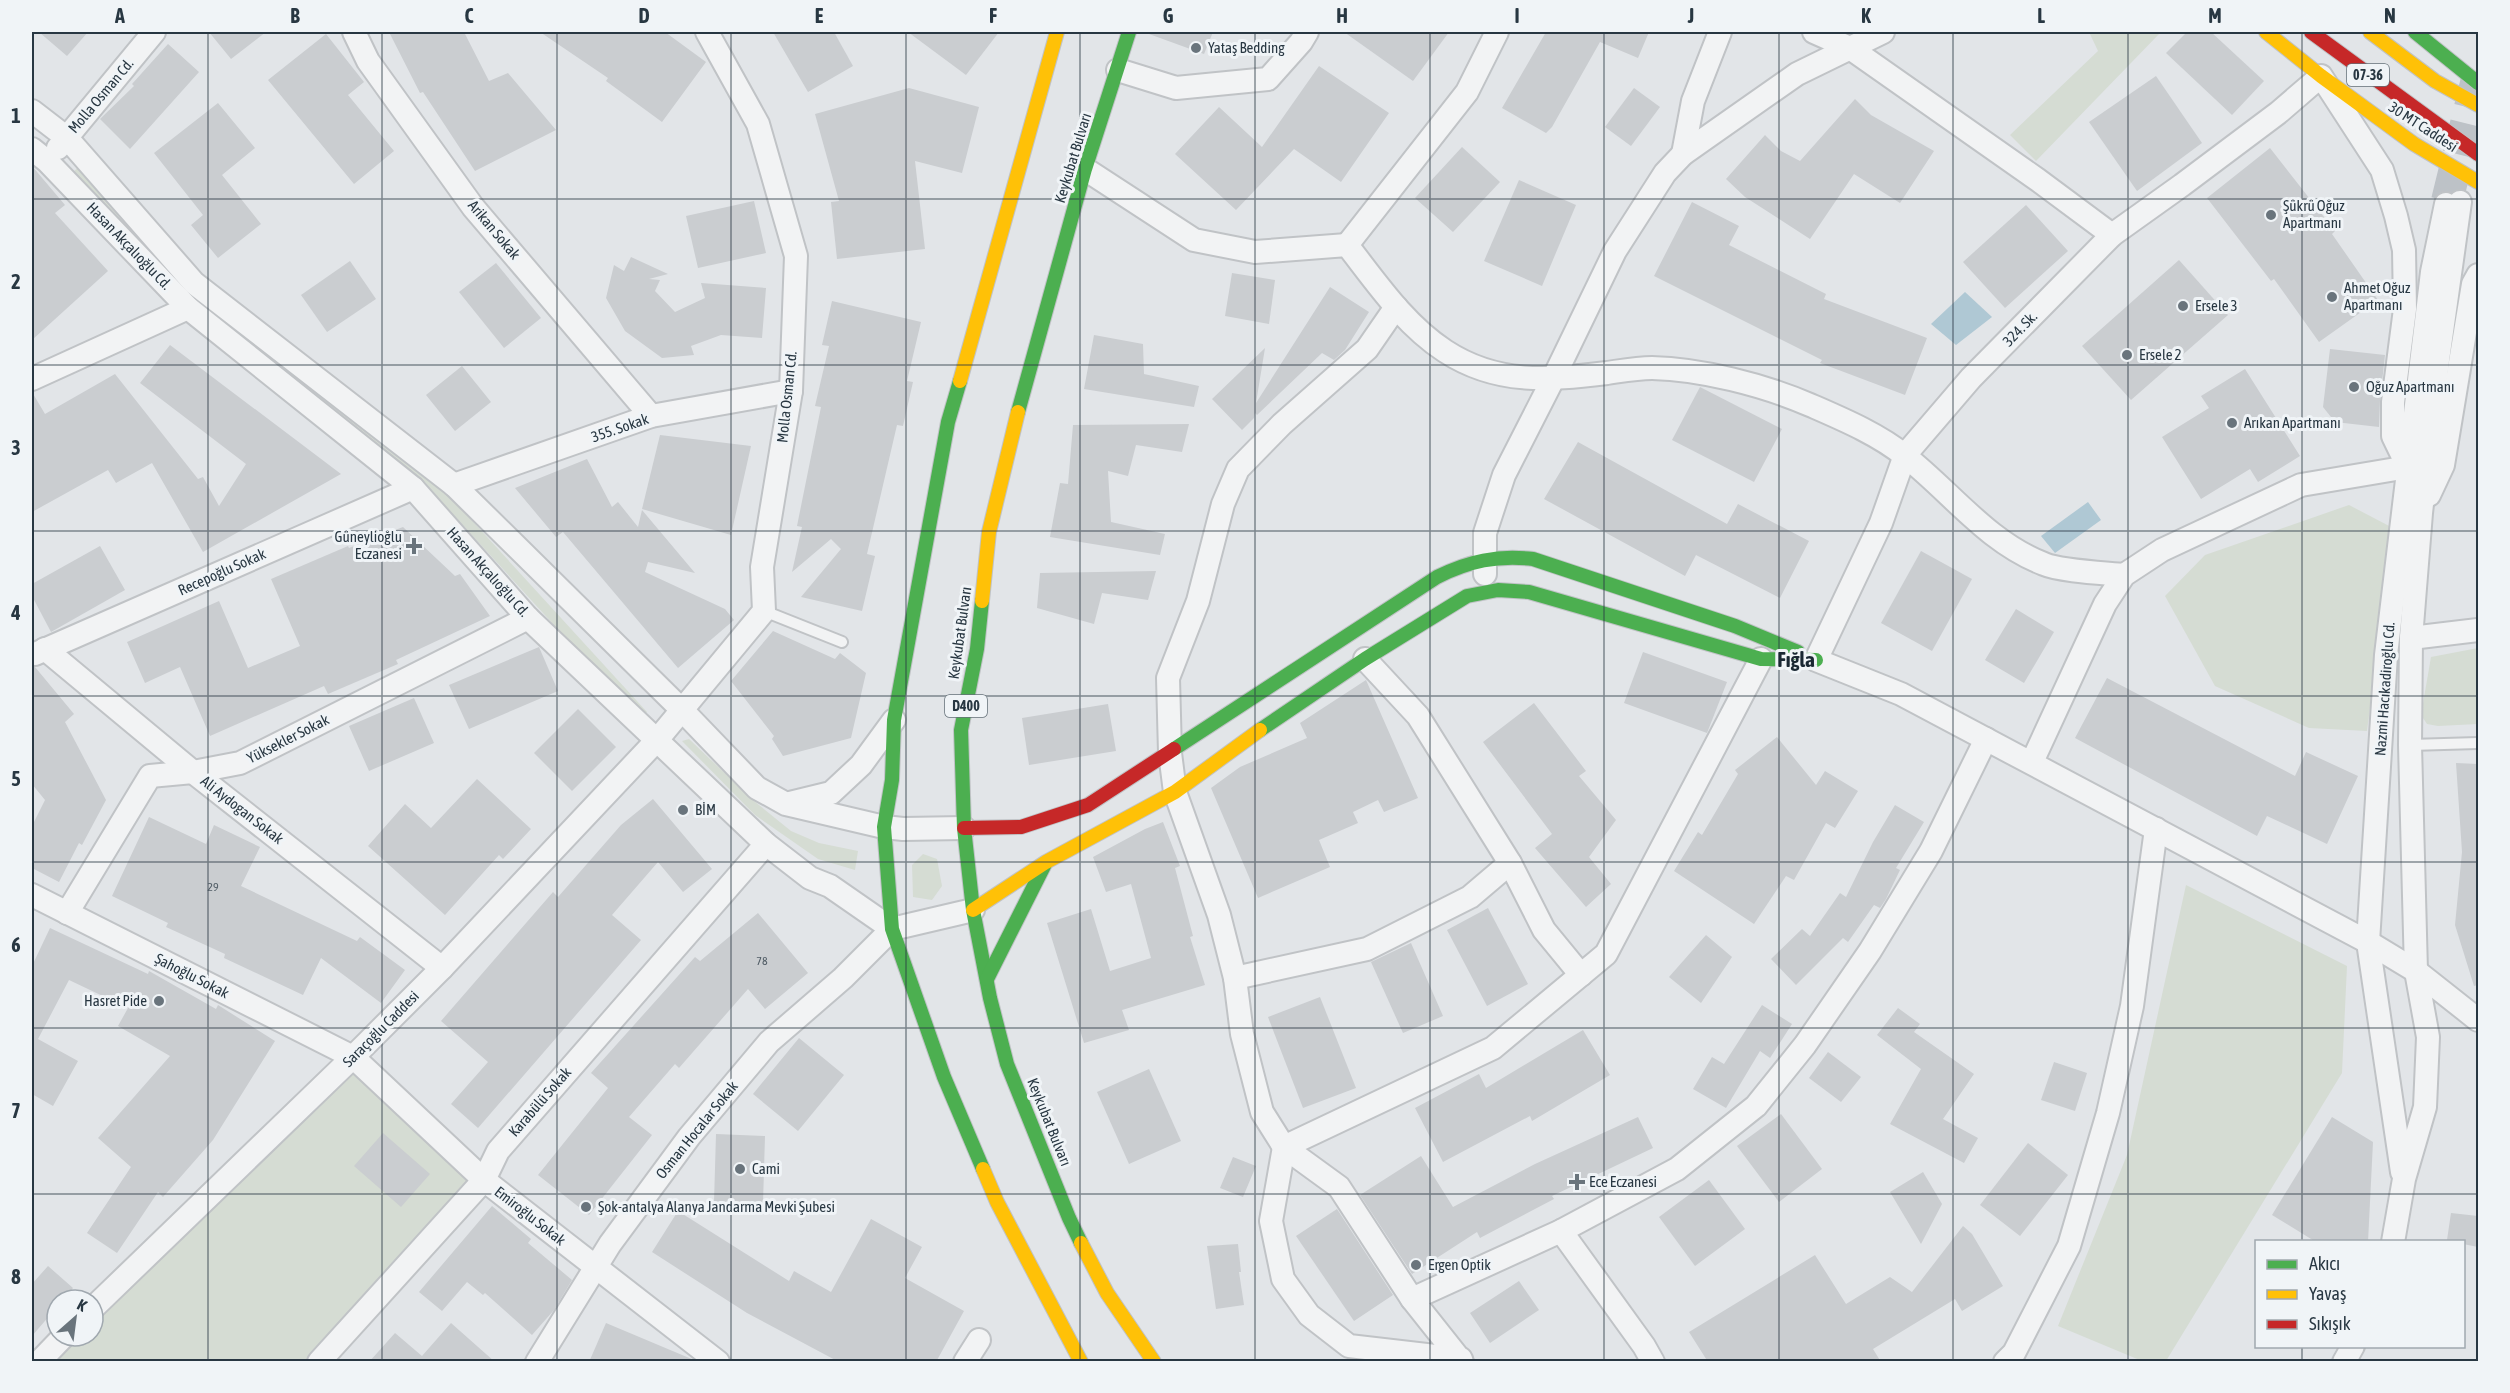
<svg xmlns="http://www.w3.org/2000/svg" width="2510" height="1393" font-family="'Asap Condensed',sans-serif">
  <rect width="100%" height="100%" fill="#e2e5e8"/>
  <g fill="#d5dcd3">
    <path d="M2089 32H2161L2036 161 2010 135 2098 51Z"/>
    <path d="M80 166 198 295 445 491 647 712 640 719 437 497 195 302 73 172Z"/>
    <path d="M2349 505 2393 528 2367 731 2309 728 2215 686 2165 596 2205 555Z"/>
    <path d="M2478 648V724L2438 726 2427 724 2421 715 2431 657Z"/>
    <path d="M689 739 754 801 791 831 819 843 858 851 855 870 818 859 755 815 682 741Z"/>
    <path d="M923 854 937 859 942 886 932 900 913 897 912 865Z"/>
    <path d="M2186 885 2347 966 2342 1073 2166 1361H2142L2058 1326 2127 1155Z"/>
    <path d="M353 1064 478 1181 311 1361 62 1362 54 1352 71 1336H93V1315Z"/>
  </g>
  <g fill="#afc8d4">
    <path d="M1965 292 1992 317 1956 345 1931 324Z"/>
    <path d="M2088 502 2101 520 2055 553 2041 536Z"/>
  </g>
  <g fill="#cacdd0">
    <path d="M39 32H88L67 56Z"/>
    <path d="M209 32H266L231 59Z"/>
    <path d="M389 32H464L489 81 508 73 556 130 475 171 423 92 420 93Z"/>
    <path d="M540 32H665L706 62 662 122 606 81 608 78Z"/>
    <path d="M773 32H834L853 66 808 92Z"/>
    <path d="M908 32H999L966 75Z"/>
    <path d="M1149 32H1213L1204 54 1149 34Z"/>
    <path d="M1344 32H1449L1413 81Z"/>
    <path d="M1546 32H1649L1638 58 1600 42 1552 127 1546 133 1502 108Z"/>
    <path d="M2187 32H2211L2264 81 2232 115 2166 53Z"/>
    <path d="M326 34 364 82 348 95 394 151 354 184 268 80Z"/>
    <path d="M168 44 199 72 130 149 100 119 134 86 132 84Z"/>
    <path d="M1319 66 1389 113 1341 182 1294 149 1236 210 1175 154 1219 107 1262 147Z"/>
    <path d="M2156 76 2202 143 2137 191 2089 122Z"/>
    <path d="M909 88 979 107 962 173 915 161 925 249 837 259 831 202 839 201 815 114Z"/>
    <path d="M1634 88 1660 107 1631 146 1605 127Z"/>
    <path d="M1855 99 1871 115 1934 151 1900 203 1854 174 1810 239 1745 197 1726 179 1765 135 1781 151 1800 161Z"/>
    <path d="M218 103 255 148 222 175 261 224 218 258 191 225 203 215 154 153Z"/>
    <path d="M1462 147 1500 182 1453 232 1415 198Z"/>
    <path d="M2270 148 2335 231 2332 234 2378 300 2319 342 2274 279 2271 281 2207 198Z"/>
    <path d="M32 166 65 205 55 213 108 271 32 340Z"/>
    <path d="M1519 180 1576 205 1542 286 1484 261Z"/>
    <path d="M754 201 766 253 698 268 686 216Z"/>
    <path d="M1692 202 1739 226 1729 245 1826 294 1824 299 1927 338 1905 395 1820 363 1822 360 1654 276Z"/>
    <path d="M2026 205 2068 251 2005 308 1963 262Z"/>
    <path d="M631 257 668 274 649 279 660 280 655 291 675 312 705 298 701 283 766 288 762 338 721 335 691 346 694 355 662 358 625 331 606 298 614 265 624 271Z"/>
    <path d="M2179 260 2228 315 2131 400 2082 346Z"/>
    <path d="M350 261 376 299 327 332 301 295Z"/>
    <path d="M496 263 541 318 504 348 459 292Z"/>
    <path d="M1232 273 1275 280 1269 324 1225 316Z"/>
    <path d="M1330 287 1369 312 1345 350 1334 360 1322 353 1257 415 1255 413 1254 418 1242 430 1212 399 1265 348 1256 403Z"/>
    <path d="M832 301 921 322 907 381 913 382 903 426 897 425 867 554 875 556 862 611 801 597 841 549 831 539 792 572 802 527 797 526 821 407 815 406 829 346 822 345Z"/>
    <path d="M1094 335 1143 344 1144 374 1199 386 1194 407 1084 389Z"/>
    <path d="M170 345 341 474 203 552 152 463 116 483 108 470 32 512V392L45 414 115 374 198 479 203 477 219 506 246 464 140 383Z"/>
    <path d="M2330 349 2385 355 2380 400 2379 427 2335 422 2323 407Z"/>
    <path d="M462 366 491 402 455 431 426 395Z"/>
    <path d="M2245 369 2300 456 2258 482 2250 469 2201 499 2162 437 2209 408 2201 396Z"/>
    <path d="M1700 387 1782 429 1754 482 1672 440Z"/>
    <path d="M1189 424 1182 452 1136 445 1128 476 1108 471 1111 522 1165 534 1160 555 1050 537 1060 483 1068 484 1073 425Z"/>
    <path d="M660 435 751 446 731 535 642 509Z"/>
    <path d="M1578 442 1727 524 1738 504 1809 541 1780 598 1696 555 1685 576 1544 499Z"/>
    <path d="M587 459 612 507 618 502 638 527 642 510 695 573 648 562 645 572 725 609 734 620 678 668 563 532 556 537 515 488Z"/>
    <path d="M403 527 455 576 460 574 490 616 396 660 398 664 328 694 324 686 210 736 180 667 145 683 127 642 219 601 248 668 300 646 271 579 348 546 349 548Z"/>
    <path d="M100 546 125 590 51 632 32 596V584Z"/>
    <path d="M1921 551 1972 579 1932 651 1881 623Z"/>
    <path d="M1156 571 1148 600 1102 593 1094 624 1037 608 1040 573Z"/>
    <path d="M2016 609 2054 632 2024 683 1985 660Z"/>
    <path d="M773 631 835 659 840 653 866 673 851 738 783 756 772 739 774 736 731 681Z"/>
    <path d="M539 647 558 691 469 729 449 685Z"/>
    <path d="M1643 652 1727 682 1707 733 1624 703Z"/>
    <path d="M32 667H35L74 714 65 722 106 800 82 845 79 843 59 882 32 868V826L45 800 32 784Z"/>
    <path d="M2107 678 2295 776 2306 752 2358 776 2327 844 2267 816 2257 836 2075 738Z"/>
    <path d="M1366 680 1418 798 1384 812 1378 800 1353 812 1358 823 1319 840 1330 867 1258 898 1211 788 1240 767 1307 738 1300 723Z"/>
    <path d="M414 698 434 743 369 771 349 726Z"/>
    <path d="M1534 703 1586 771 1579 776 1616 820 1589 857 1611 884 1586 907 1535 848 1552 834 1483 742Z"/>
    <path d="M1108 704 1116 751 1029 765 1022 718Z"/>
    <path d="M578 709 616 747 572 791 534 753Z"/>
    <path d="M1777 737 1816 785 1825 771 1858 791 1835 828 1826 823 1794 880 1786 876 1754 924 1674 871 1698 832 1702 835 1738 774 1735 770Z"/>
    <path d="M2456 763 2478 764V985L2474 986 2455 925 2462 852Z"/>
    <path d="M477 779 531 829 503 859 499 855 445 915 368 846 405 804 431 828Z"/>
    <path d="M653 799 712 869 683 892 658 862 612 915 641 940 478 1128 451 1104 488 1062 441 1021 553 892 558 897 621 825Z"/>
    <path d="M1895 805 1924 822 1896 868 1900 870 1886 899 1880 908 1874 905 1848 942 1843 938 1796 985 1771 959 1802 929 1810 936 1840 893 1846 897 1873 842Z"/>
    <path d="M149 817 206 844 214 825 260 847 241 886 357 941 360 937 405 970 381 1003 321 958 303 995 224 958 225 954 166 927 168 923 112 896Z"/>
    <path d="M1163 822 1180 866 1175 868 1193 936 1190 937 1205 985 1122 1010 1129 1030 1084 1043 1047 923 1091 909 1110 971 1151 958 1131 884 1106 892 1093 857 1145 829Z"/>
    <path d="M1488 908 1528 984 1487 1006 1447 930Z"/>
    <path d="M758 913 808 973 765 1009 748 989 679 1068 675 1064 629 1117 652 1135 589 1215 538 1175 608 1088 591 1073 695 957 700 961Z"/>
    <path d="M50 928 148 974 149 971 216 1009 218 1005 275 1041 213 1140 163 1197 158 1192 117 1253 87 1233 131 1167 98 1138 170 1056 118 1026 128 1008 69 980 38 1039 78 1061 53 1106 32 1094V966Z"/>
    <path d="M1706 935 1732 957 1701 1003 1669 977Z"/>
    <path d="M1411 943 1443 1016 1403 1033 1371 962Z"/>
    <path d="M1320 997 1356 1088 1303 1108 1268 1017Z"/>
    <path d="M1762 1005 1792 1024 1770 1058 1760 1051 1726 1108 1693 1089 1712 1057 1724 1064Z"/>
    <path d="M1898 1008 1920 1024 1914 1032 1974 1074 1943 1119 1978 1138 1964 1163 1890 1124 1921 1069 1877 1035Z"/>
    <path d="M1583 1030 1610 1075 1532 1121 1530 1116 1443 1162 1415 1108 1479 1074 1486 1088Z"/>
    <path d="M799 1038 844 1075 798 1131 753 1094Z"/>
    <path d="M1828 1052 1861 1077 1841 1102 1809 1078Z"/>
    <path d="M2054 1062 2087 1073 2075 1111 2041 1100Z"/>
    <path d="M1149 1069 1181 1141 1129 1164 1097 1092Z"/>
    <path d="M1781 1114 1822 1169 1779 1202 1737 1146Z"/>
    <path d="M1638 1117 1653 1148 1552 1196 1554 1199 1480 1238 1477 1232 1412 1274 1360 1195 1421 1156 1453 1207 1535 1164Z"/>
    <path d="M2332 1117 2373 1142 2368 1242H2316L2272 1215Z"/>
    <path d="M383 1133 430 1174 401 1207 354 1166Z"/>
    <path d="M716 1134 765 1136 763 1203 714 1202Z"/>
    <path d="M2028 1143 2068 1175 2020 1236 1980 1205Z"/>
    <path d="M1233 1157 1256 1166 1243 1197 1220 1188Z"/>
    <path d="M1923 1172 1942 1204 1921 1244 1890 1192Z"/>
    <path d="M1709 1180 1745 1229 1695 1266 1659 1217Z"/>
    <path d="M492 1206 531 1239 528 1243 572 1280 554 1310 532 1335 485 1293 483 1295 467 1282 442 1311 419 1292Z"/>
    <path d="M1337 1209 1393 1295 1354 1321 1296 1236Z"/>
    <path d="M678 1211 789 1281 794 1271 831 1292 871 1219 922 1247 905 1278 964 1311 936 1362H839L747 1313 652 1252Z"/>
    <path d="M2451 1213 2478 1216V1247L2463 1244V1242L2447 1240Z"/>
    <path d="M1963 1226 1972 1234 2003 1286 1962 1311 1955 1299 1873 1349 1881 1362H1708L1689 1332 1815 1255 1846 1304 1890 1277 1912 1292Z"/>
    <path d="M1238 1244 1241 1272H1239L1244 1305 1216 1309 1207 1246Z"/>
    <path d="M48 1266 73 1288 63 1300H57V1307L32 1336V1284Z"/>
    <path d="M1519 1281 1539 1310 1490 1343 1470 1313Z"/>
    <path d="M451 1323 495 1362H369L395 1333 422 1356Z"/>
    <path d="M606 1323 694 1360 695 1362H589Z"/>
  </g>
  <g fill="none" stroke-linecap="round" stroke-linejoin="round">
    <path stroke="#bdc2c7" stroke-width="32" stroke-dasharray="32 16" stroke-linecap="butt" d="M2447 201 2478 75"/>
    <g stroke="#c0c3c6" stroke-width="14">
      <g id="lane">
        <path d="M764 611 842 642"/>
        <path d="M2410 745 2478 743"/>
      </g>
    </g>
    <g stroke="#c0c3c6" stroke-width="26">
      <g id="street">
        <path d="M354 32 368 61 473 207 651 416"/>
        <path d="M1814 32 1850 48 2038 180 2112 235"/>
        <path d="M1118 70 1176 88 1268 79 1301 42 1307 32"/>
        <path d="M32 111 67 138 194 283 454 485 681 709 757 788 786 804 884 827 903 829 964 828"/>
        <path d="M58 148 154 32"/>
        <path d="M32 149 47 161 188 308 413 488 528 618 766 844 810 878 830 886 892 929 973 910"/>
        <path d="M1683 154 1693 101 1720 32"/>
        <path d="M1085 169 1194 240 1255 252 1347 245C1376 282 1404 324 1445 351 1497 385 1548 380 1607 373 1621 371 1637 368 1652 368 1701 369 1764 385 1810 405 1842 419 1878 434 1905 456 1951 492 1987 542 2044 564 2060 571 2104 573 2124 575"/>
        <path d="M1347 245 1467 92 1497 32"/>
        <path d="M1396 307 1367 349 1282 424 1238 469 1223 504 1198 601 1168 678 1170 753 1175 792 1219 915 1235 978 1242 1034 1262 1112 1284 1147 1339 1187 1412 1299 1462 1362"/>
        <path d="M32 379 188 308"/>
        <path d="M454 485 651 416 791 391"/>
        <path d="M2429 495 2443 465 2473 284 2478 275"/>
        <path d="M1485 574V533L1504 475 1553 379 1615 251 1665 173 1683 154 1797 74 1883 32"/>
        <path d="M2411 638 2478 630"/>
        <path d="M45 649 193 772 442 968"/>
        <path d="M35 654 413 488"/>
        <path d="M1365 659 1418 716 1510 863 1544 930 1581 975"/>
        <path d="M2032 762 2105 604 2124 575 2162 550 2301 485 2408 467 2393 436V402L2405 309 2404 250 2396 216 2382 170 2321 76 2278 113 2182 185 2112 235 1971 378 1905 455 1881 523 1816 660 1901 694 2368 942 2416 971 2478 1020"/>
        <path d="M790 803 831 793 861 765 894 720"/>
        <path d="M32 895 353 1057 484 1180 718 1362"/>
        <path d="M67 913 150 776 193 772 240 763 528 618"/>
        <path d="M1235 978 1367 949 1470 897 1510 863"/>
        <path d="M2402 1172 2368 942 2386 655 2432 272 2446 204"/>
        <path d="M1561 1231 1644 1346 1653 1362"/>
        <path d="M2393 1242 2404 1179 2425 1107 2428 1037 2416 971 2410 745 2411 638 2421 513 2438 360 2460 202"/>
        <path d="M1412 1299 1561 1231 1677 1169 1756 1106 1805 1045 1870 951 1931 851 1986 739"/>
        <path d="M93 1308 353 1057 442 968 657 740 764 611 762 567 791 391 796 256 758 124 707 32"/>
        <path d="M1461 1359 1349 1346 1309 1315 1283 1279 1271 1221 1284 1147 1493 1048 1606 954 1761 659"/>
        <path d="M39 1362 64 1336"/>
        <path d="M319 1362 484 1180 498 1151 766 844"/>
        <path d="M537 1362 610 1244 689 1137 769 1042 843 978 892 929"/>
        <path d="M965 1362 979 1340"/>
        <path d="M2005 1362 2014 1353 2069 1246 2108 1113 2132 1006 2156 829"/>
        <path d="M2344 1362 2353 1346"/>
      </g>
    </g>
    <g stroke="#c0c3c6" stroke-width="16">
      <g id="fast">
        <path d="M2415 32 2478 83"/>
        <path d="M960 381 948 422 894 720 892 780 884 827 892 929 944 1077 983 1169"/>
        <path d="M1018 412 1085 169 1129 32"/>
        <path d="M982 601 977 649 961 730 964 828 973 910 990 998 1007 1064 1069 1218 1081 1243"/>
        <path d="M1260 730 1365 659 1467 596 1498 590 1529 592 1761 659 1816 660"/>
        <path d="M1174 749 1437 577C1469 561 1497 555 1533 559L1735 626 1798 652"/>
        <path d="M987 979 1045 864"/>
      </g>
    </g>
    <g stroke="#c0c3c6" stroke-width="16">
      <g id="slow">
        <path d="M2266 32 2321 76 2414 144 2478 182"/>
        <path d="M2370 32 2435 81 2478 105"/>
        <path d="M960 381 1057 32"/>
        <path d="M982 601 989 532 1018 412"/>
        <path d="M973 910 1046 862 1175 792 1260 730"/>
        <path d="M983 1169 997 1202 1081 1362"/>
        <path d="M1081 1243 1107 1293 1154 1362"/>
      </g>
    </g>
    <g stroke="#c0c3c6" stroke-width="16">
      <g id="jam">
        <path d="M2311 32 2478 154"/>
        <path d="M964 828 1021 827 1088 805 1174 749"/>
      </g>
    </g>
    <use href="#lane" stroke="#f2f3f4" stroke-width="10"/>
    <use href="#street" stroke="#f2f3f4" stroke-width="22"/>
    <use href="#fast" stroke="#4caf50" stroke-width="14"/>
    <use href="#slow" stroke="#ffc107" stroke-width="14"/>
    <use href="#jam" stroke="#c62828" stroke-width="14"/>
  </g>
  <path fill="none" stroke="#283742" stroke-width="1.5" stroke-opacity="0.55" d="M208 32V1362M382 32V1362M557 32V1362M731 32V1362M906 32V1362M1080 32V1362M1255 32V1362M1430 32V1362M1604 32V1362M1779 32V1362M1953 32V1362M2128 32V1362M2302 32V1242M32 199H2478M32 365H2478M32 531H2478M32 696H2478M32 862H2478M32 1028H2478M32 1194H2478M2302 1346V1362"/>
  <g fill="#69747c" stroke="#f0f4f7" stroke-width="2">
    <circle cx="1196" cy="48" r="6"/>
    <circle cx="2271" cy="215" r="6"/>
    <circle cx="2332" cy="297" r="6"/>
    <circle cx="2183" cy="306" r="6"/>
    <circle cx="2127" cy="355" r="6"/>
    <circle cx="2354" cy="387" r="6"/>
    <circle cx="2232" cy="423" r="6"/>
    <path d="M411 537h6v6h6v6h-6v6h-6v-6h-6v-6h6z"/>
    <circle cx="683" cy="810" r="6"/>
    <circle cx="159" cy="1001" r="6"/>
    <circle cx="740" cy="1169" r="6"/>
    <path d="M1574 1173h6v6h6v6h-6v6h-6v-6h-6v-6h6z"/>
    <circle cx="586" cy="1207" r="6"/>
    <circle cx="1416" cy="1265" r="6"/>
  </g>
  <g text-anchor="middle" stroke-width="6" stroke-linejoin="round" paint-order="stroke">
    <g font-size="12" fill="#515d66">
      <text x="213" y="891">29</text>
      <text x="762" y="965">78</text>
    </g>
    <g fill="#f0f4f7" stroke="#647078" stroke-width="1.5">
      <rect x="2347" y="64" width="42" height="22" rx="4.5"/>
      <rect x="945" y="695" width="42" height="22" rx="4.5"/>
    </g>
    <g font-size="14" font-weight="bold" fill="#283742">
      <text x="2368" y="80">07-36</text>
      <text x="966" y="711">D400</text>
    </g>
    <g font-size="15" fill="#283742" stroke="#f0f4f7" text-anchor="start">
      <text x="1208" y="53">Yataş Bedding</text>
      <text x="2283" y="211">Şükrü Oğuz<tspan x="2283" dy="17">Apartmanı</tspan></text>
      <text x="2344" y="293">Ahmet Oğuz<tspan x="2344" dy="17">Apartmanı</tspan></text>
      <text x="2195" y="311">Ersele 3</text>
      <text x="2139" y="360">Ersele 2</text>
      <text x="2366" y="392">Oğuz Apartmanı</text>
      <text x="2244" y="428">Arıkan Apartmanı</text>
      <text x="402" y="542" text-anchor="end">Güneylioğlu<tspan x="402" dy="17">Eczanesi</tspan></text>
      <text x="695" y="815">BİM</text>
      <text x="147" y="1006" text-anchor="end">Hasret Pide</text>
      <text x="752" y="1174">Cami</text>
      <text x="1589" y="1187">Ece Eczanesi</text>
      <text x="598" y="1212">Şok-antalya Alanya Jandarma Mevki Şubesi</text>
      <text x="1428" y="1270">Ergen Optik</text>
    </g>
    <g font-size="15" fill="#283742" stroke="#f0f4f7">
      <text transform="translate(101 96) rotate(-50)" y="5">Molla Osman Cd.</text>
      <text transform="translate(2423 127) rotate(33)" y="5">30 MT Caddesi</text>
      <text transform="translate(1073 158) rotate(-73)" y="5">Keykubat Bulvarı</text>
      <text transform="translate(494 230) rotate(50)" y="5">Arikan Sokak</text>
      <text transform="translate(129 246) rotate(46)" y="5">Hasan Akçalıoğlu Cd.</text>
      <text transform="translate(2020 329) rotate(-46)" y="5">324. Sk.</text>
      <text transform="translate(787 397) rotate(-84)" y="5">Molla Osman Cd.</text>
      <text transform="translate(620 428) rotate(-19)" y="5">355. Sokak</text>
      <text transform="translate(222 572) rotate(-24)" y="5">Recepoğlu Sokak</text>
      <text transform="translate(488 572) rotate(48)" y="5">Hasan Akçalıoğlu Cd.</text>
      <text transform="translate(960 633) rotate(-82)" y="5">Keykubat Bulvarı</text>
      <text transform="translate(2385 689) rotate(-86)" y="5">Nazmi Hacıkadiroğlu Cd.</text>
      <text transform="translate(288 739) rotate(-27)" y="5">Yüksekler Sokak</text>
      <text transform="translate(242 810) rotate(38)" y="5">Ali Aydogan Sokak</text>
      <text transform="translate(192 976) rotate(27)" y="5">Şahoğlu Sokak</text>
      <text transform="translate(381 1029) rotate(-45)" y="5">Saraçoğlu Caddesi</text>
      <text transform="translate(540 1102) rotate(-49)" y="5">Karabülü Sokak</text>
      <text transform="translate(1049 1122) rotate(68)" y="5">Keykubat Bulvarı</text>
      <text transform="translate(697 1130) rotate(-51)" y="5">Osman Hocalar Sokak</text>
      <text transform="translate(530 1216) rotate(38)" y="5">Emiroğlu Sokak</text>
    </g>
    <g font-size="21" font-weight="bold" fill="#1a2833" stroke="#f0f4f7">
      <text x="1796" y="667">Fığla</text>
    </g>
  </g>
  <rect width="2510" height="1393" fill="none" stroke="#f0f4f7" stroke-width="66"/>
  <rect x="2255" y="1240" width="210" height="108" fill="#f0f4f7" stroke="#a0a8af" stroke-width="1.5"/>
  <rect x="2267" y="1260" width="30" height="9" fill="#4caf50" stroke="#a0a8af" stroke-width="1.5"/>
  <text x="2309" y="1270" font-size="18" fill="#283742">Akıcı</text>
  <rect x="2267" y="1290" width="30" height="9" fill="#ffc107" stroke="#a0a8af" stroke-width="1.5"/>
  <text x="2309" y="1300" font-size="18" fill="#283742">Yavaş</text>
  <rect x="2267" y="1320" width="30" height="9" fill="#c62828" stroke="#a0a8af" stroke-width="1.5"/>
  <text x="2309" y="1330" font-size="18" fill="#283742">Sıkışık</text>
  <g transform="translate(75 1318) rotate(28)"><circle r="28" fill="#f0f4f7" stroke="#a0a8af" stroke-width="1.5"/>
  <path d="M0-4.5L10 22L0 15L-10 22Z" fill="#69747c"/>
  <text y="-9" font-size="16" font-weight="bold" text-anchor="middle" fill="#283742">K</text>
  </g>
  <rect x="33" y="33" width="2444" height="1327" fill="none" stroke="#283742" stroke-width="2"/>
  <g font-size="20" text-anchor="middle" font-weight="bold" fill="#283742">
    <text x="120" y="23">A</text>
    <text x="295" y="23">B</text>
    <text x="469" y="23">C</text>
    <text x="644" y="23">D</text>
    <text x="819" y="23">E</text>
    <text x="993" y="23">F</text>
    <text x="1168" y="23">G</text>
    <text x="1342" y="23">H</text>
    <text x="1517" y="23">I</text>
    <text x="1691" y="23">J</text>
    <text x="1866" y="23">K</text>
    <text x="2041" y="23">L</text>
    <text x="2215" y="23">M</text>
    <text x="2390" y="23">N</text>
    <text x="16" y="123">1</text>
    <text x="16" y="289">2</text>
    <text x="16" y="455">3</text>
    <text x="16" y="620">4</text>
    <text x="16" y="786">5</text>
    <text x="16" y="952">6</text>
    <text x="16" y="1118">7</text>
    <text x="16" y="1284">8</text>
  </g>
</svg>
